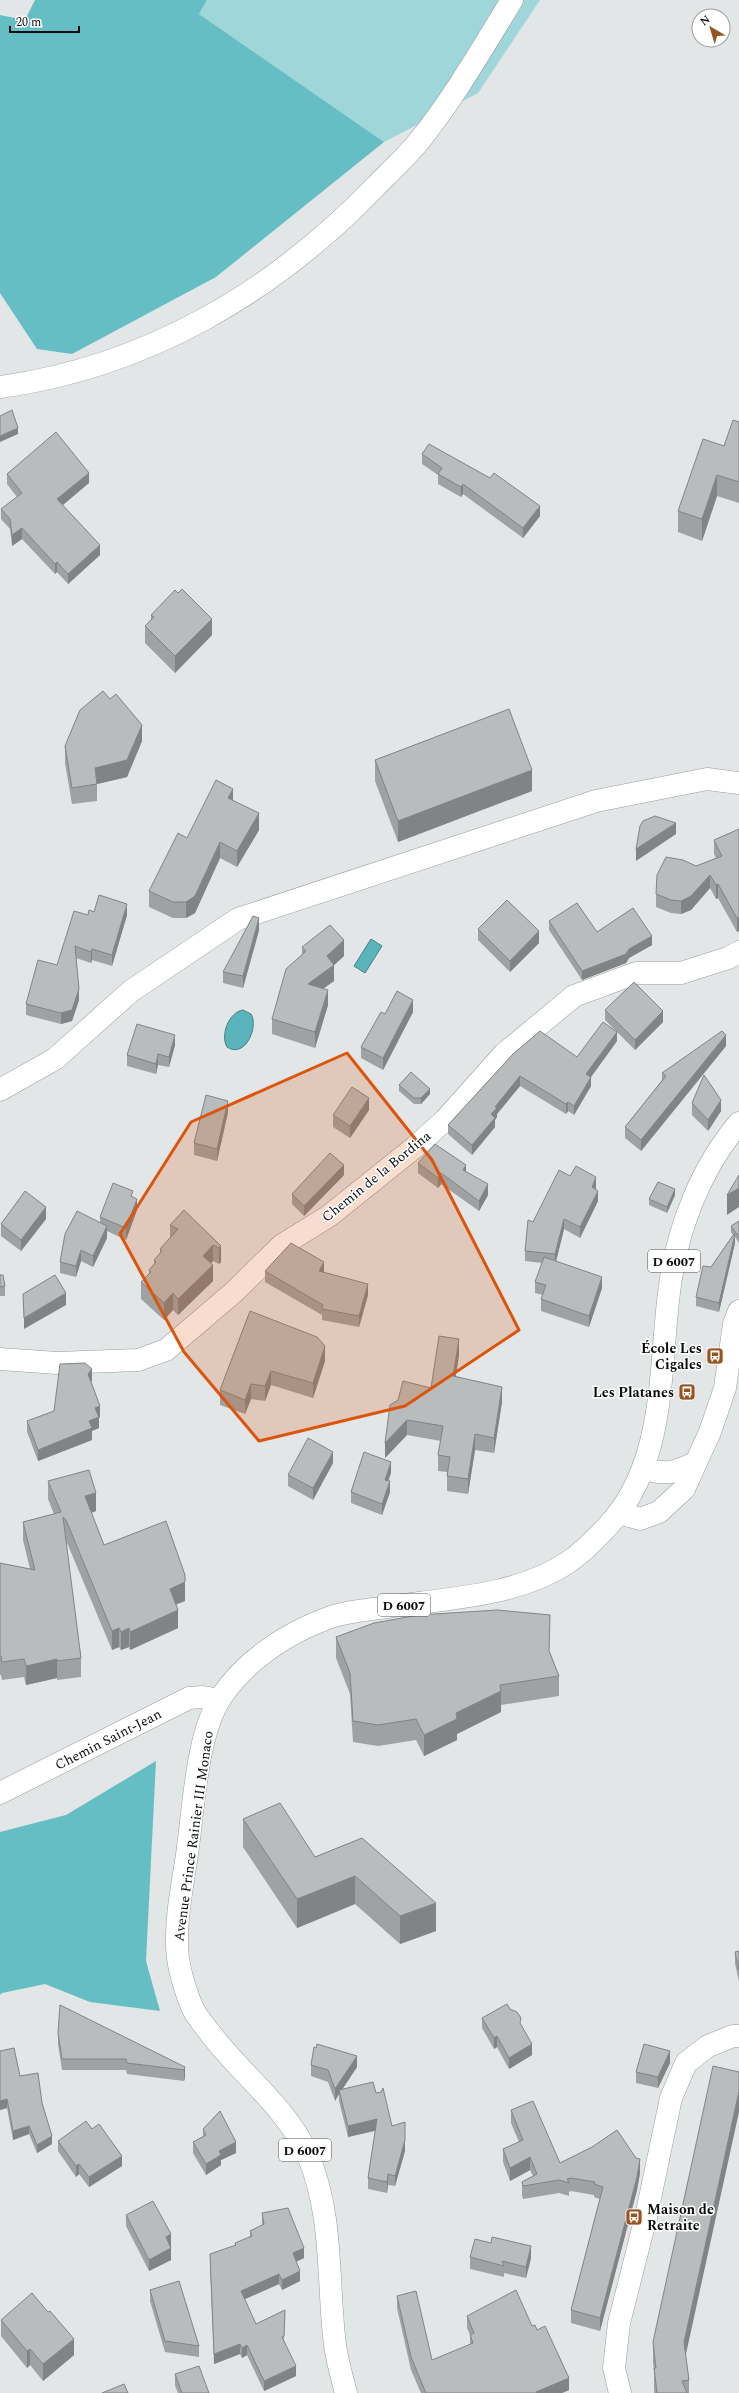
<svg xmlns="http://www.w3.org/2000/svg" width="739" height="2393" font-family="Spectral,serif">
  <rect width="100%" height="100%" fill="#e2e6e7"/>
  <path fill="#9ed6da" d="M207 0H540L478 93 384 142 199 14Z"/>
  <g fill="#65bec4">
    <path d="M35 0H207L199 14 384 142 216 277 72 354 37 349 0 293V15L25 20Z"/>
    <path d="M156 1761 146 1961 160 2011 90 2002 45 1984 2 1993 0 1995V1832L66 1815Z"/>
  </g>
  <g fill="#5bb4bb" stroke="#438186">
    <path d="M371 939 382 946 365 973 354 966Z"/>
    <path d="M243 1010 251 1014C259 1027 245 1059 227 1047 220 1035 229 1012 243 1010Z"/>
  </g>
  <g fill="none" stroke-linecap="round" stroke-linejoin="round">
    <g stroke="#9a9e9e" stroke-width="23">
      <g id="street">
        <path d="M0 1090 55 1059 131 991 238 919 596 801 707 779 739 783"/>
        <path d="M0 1359 57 1363 138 1360 166 1350 234 1292 282 1245 329 1216 415 1147 445 1120 504 1054 574 996 636 973H681L728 958 739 952"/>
        <path d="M644 1469C667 1475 674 1473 695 1463"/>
        <path d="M619 1513 640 1519 659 1512 684 1489 710 1432 725 1388 734 1324 739 1311"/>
        <path d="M0 1793 189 1698 203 1697 219 1700"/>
        <path d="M620 2393 614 2368 619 2323 646 2217 671 2098 686 2063 708 2046 733 2036H739"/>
      </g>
    </g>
    <g stroke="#9a9e9e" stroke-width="23">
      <path id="secondary" d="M0 387C147 367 274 292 376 186 391 171 407 156 420 140 455 96 483 47 512 0"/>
    </g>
    <g stroke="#9a9e9e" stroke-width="23">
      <path id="primary" d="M346 2393C342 2377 337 2361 335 2345 327 2281 334 2215 307 2153 285 2106 241 2074 210 2033 204 2025 196 2016 192 2007 184 1987 177 1965 177 1944 176 1912 184 1879 188 1847 194 1803 197 1734 221 1697 248 1658 287 1633 331 1617 348 1611 369 1610 387 1607 445 1599 517 1596 567 1563 585 1551 600 1535 614 1519 667 1455 659 1363 670 1285 678 1227 701 1168 739 1123"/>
    </g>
    <use href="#street" stroke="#fff" stroke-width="22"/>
    <use href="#secondary" stroke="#fff" stroke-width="22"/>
    <use href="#primary" stroke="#fff" stroke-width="22"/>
  </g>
  <g fill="#9ea2a2">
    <path d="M739 422V503L717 496 702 541 678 532V511L724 446Z"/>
    <path d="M422 454 540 516 523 538 463 494 461 497 438 484V475L422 464Z"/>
    <path d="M7 474 89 483 62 505 100 555 68 584 57 572 55 574 22 539 12 546 10 529 1 519V509L17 497 7 484Z"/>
    <path d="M151 615 212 635 175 673 145 643V626L151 619Z"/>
    <path d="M142 741 127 777 97 784V801L72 804 65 763V746Z"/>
    <path d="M375 760 532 791 398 842 375 781Z"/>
    <path d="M233 800 259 830 237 867 220 858 195 913 186 918H173L149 907V891L187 838Z"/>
    <path d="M739 829V931L737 932 718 898 716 899 710 888 691 910 681 914 671 913 656 907V894L696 866 716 858 714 854V840Z"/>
    <path d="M94 912 127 915 112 966 92 960 91 963 76 958 79 1000 72 1021 61 1024 26 1015V1004L57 965 88 915Z"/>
    <path d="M549 921 652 945 629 958 626 963 582 980 549 930Z"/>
    <path d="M478 929 539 943 510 972 478 940Z"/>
    <path d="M259 930 243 988 223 983V972Z"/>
    <path d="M302 947 344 956 334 965V981L323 988 328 1005 315 1048 272 1034V1019L302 954Z"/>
    <path d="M605 1010 663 1022 635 1050 605 1020Z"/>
    <path d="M413 1012 383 1070 361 1058V1047L385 1014Z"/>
    <path d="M617 1041 591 1077V1086L574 1115 568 1111 566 1114 520 1086 497 1114V1117L495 1120V1127L472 1155 448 1134V1125L513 1054 577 1057Z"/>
    <path d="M175 1045 169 1067 158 1065 156 1074 127 1066V1055Z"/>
    <path d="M726 1046 641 1151 625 1138V1127L662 1080V1073Z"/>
    <path d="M399 1085 430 1094 421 1104H414L399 1091Z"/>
    <path d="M692 1103 721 1111 708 1131 692 1115Z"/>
    <path d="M369 1110 350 1138 333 1127V1115Z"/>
    <path d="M228 1112 217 1161 194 1155V1143Z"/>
    <path d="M418 1163 466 1171 488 1195 479 1211 441 1184 438 1188 418 1173Z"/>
    <path d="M344 1175 304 1216 292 1204V1194Z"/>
    <path d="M570 1176 596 1188 595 1189 598 1201 580 1238 564 1229 556 1262 602 1288 589 1327 541 1311V1299L543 1295 535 1293V1282L542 1263 525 1261V1251L533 1222Z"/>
    <path d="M675 1195 667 1213 649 1205V1199Z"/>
    <path d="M133 1197 137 1210 126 1240 107 1231V1238L93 1267 81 1261 76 1277 60 1273V1262L100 1223V1217Z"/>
    <path d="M46 1219 21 1251 1 1236V1224Z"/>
    <path d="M739 1221V1243L735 1237V1243L719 1312 696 1306V1297L711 1267 733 1235 731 1232V1226Z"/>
    <path d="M170 1225 221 1246V1262L219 1264 213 1261 211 1263 213 1281 178 1315 173 1310 164 1320 141 1299V1282L149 1274V1270L154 1265V1260L160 1254V1249L170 1238Z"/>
    <path d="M265 1271 368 1295 359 1327 322 1320V1315L265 1282Z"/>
    <path d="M0 1275 5 1286V1296H0Z"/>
    <path d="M250 1311 325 1361 313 1398 271 1385 265 1401 251 1399 245 1414 220 1405V1390Z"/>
    <path d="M459 1355 456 1376 502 1402 494 1453 475 1450 468 1494 447 1491V1472L438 1471V1455L441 1441 407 1435 385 1458V1443L431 1388Z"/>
    <path d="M92 1381 91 1382 100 1417 99 1418V1428L92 1431V1440L38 1461 27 1432V1421L54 1411Z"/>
    <path d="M333 1463 313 1500 288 1486V1475Z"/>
    <path d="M391 1473 388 1481 390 1492 382 1515 351 1503V1492Z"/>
    <path d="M48 1481 96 1511 91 1513 104 1545 185 1601 176 1604 178 1628 130 1650 129 1647 121 1650 119 1647 112 1650 65 1538 81 1658V1677L57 1680V1678L26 1685 24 1677 2 1680 1 1675H0V1563L30 1569 23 1540V1522L54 1514 48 1499Z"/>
    <path d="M336 1637 550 1652 559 1676V1696L501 1705V1712L457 1734V1740L424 1756 416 1740 378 1746 353 1742 350 1694 336 1658Z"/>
    <path d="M243 1819 315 1857 362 1838 436 1931 400 1944 355 1904 297 1928 243 1847Z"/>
    <path d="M739 1951V1982L735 1963V1952Z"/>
    <path d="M482 2018 521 2026 532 2055 509 2069 497 2047 494 2049 482 2028Z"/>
    <path d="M58 2033 185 2067V2078L184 2081 127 2074 126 2070H62L58 2044Z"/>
    <path d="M670 2063 658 2088 636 2083V2072Z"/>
    <path d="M311 2065 357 2067 342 2089 376 2093 392 2126 405 2151 395 2186 388 2185 387 2193 368 2189V2178L375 2131 348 2137 339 2101V2094L335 2101 328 2082 311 2076Z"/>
    <path d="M20 2076 42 2103 52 2144 37 2153 29 2134 13 2140 7 2108 0 2110Z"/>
    <path d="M511 2110 560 2163 640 2173 637 2190 600 2331 571 2323V2310L600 2199 594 2197V2195L571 2191 569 2192V2196L559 2193 523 2199 522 2195V2182L533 2176 530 2170 510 2181 503 2162V2149L519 2142 511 2123Z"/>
    <path d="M92 2129 122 2166 89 2187 79 2174 76 2177 58 2151V2141Z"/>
    <path d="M203 2129 236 2153 221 2160V2165L206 2175 193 2153V2142L203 2137Z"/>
    <path d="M262 2213 304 2258 296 2262 300 2281 282 2290 279 2284 244 2299 256 2324 285 2310 284 2341 296 2376 264 2391 247 2355 242 2358 240 2354 214 2364 210 2264V2254L235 2246V2243L250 2237V2231L262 2225Z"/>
    <path d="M126 2215 171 2246V2260L149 2271 126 2226Z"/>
    <path d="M470 2257 531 2258 526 2278 504 2273V2277L470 2269Z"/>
    <path d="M150 2290 199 2346V2357L165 2352 150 2301Z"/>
    <path d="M397 2296 432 2360 470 2345V2335L467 2328V2316L532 2326 569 2390 562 2393H421L411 2370 397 2308Z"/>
    <path d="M1 2320 74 2355 43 2381 30 2365 27 2368 1 2336Z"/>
    <path d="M653 2342 685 2355 689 2380V2393H654V2370L653 2363Z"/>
    <path d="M175 2374 209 2393H178L175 2386Z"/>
  </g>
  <g fill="#818484">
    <path d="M18 428V434L0 442V436Z"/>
    <path d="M89 473V483L57 510V499Z"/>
    <path d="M717 475V496L702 541V519Z"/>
    <path d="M463 484V494L461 497V487Z"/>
    <path d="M540 506V516L523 538V528Z"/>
    <path d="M22 528V539L12 546V535Z"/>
    <path d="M100 545V555L68 584V574Z"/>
    <path d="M57 562V572L55 574V564Z"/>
    <path d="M212 619V635L175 673V656Z"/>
    <path d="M142 725V741L127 777 97 784 95 768Z"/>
    <path d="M532 770V791L398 842V821Z"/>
    <path d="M233 789V805L228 798Z"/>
    <path d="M259 813V830L237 867V851Z"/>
    <path d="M676 823V834L636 861V849Z"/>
    <path d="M220 842V858L195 913 186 918V902Z"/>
    <path d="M710 875V888L691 910 681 914V901Z"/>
    <path d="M718 884V898L716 899V885Z"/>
    <path d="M127 904V915L112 966V955Z"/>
    <path d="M259 918V930L243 988V976Z"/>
    <path d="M737 918H739V931L737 932Z"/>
    <path d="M539 931V943L510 972V961Z"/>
    <path d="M652 936V945L629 958 626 963 582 980V971L629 949Z"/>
    <path d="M344 940V956L332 967 334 965V981L308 1000V984L327 956Z"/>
    <path d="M92 949V960L91 963V952Z"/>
    <path d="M79 989V1000L72 1021 61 1024V1013Z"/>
    <path d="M328 990V1005L315 1048V1032Z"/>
    <path d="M413 1000V1012L383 1070V1058Z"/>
    <path d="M663 1011V1022L635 1050V1040Z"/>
    <path d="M617 1032V1041L591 1077V1086L574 1115V1106L586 1074Z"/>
    <path d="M175 1035V1045L169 1067V1057Z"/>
    <path d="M726 1035V1046L641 1151V1140Z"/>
    <path d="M158 1054V1065L156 1074V1064Z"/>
    <path d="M520 1076V1086L497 1114V1117L495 1120V1127L472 1155V1145L491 1114 495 1107Z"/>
    <path d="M430 1089V1094L421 1104V1098Z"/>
    <path d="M369 1098V1110L350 1138V1126Z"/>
    <path d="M721 1100V1111L708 1131V1120Z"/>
    <path d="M228 1101V1112L217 1161V1149Z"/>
    <path d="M568 1102V1111L566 1114V1104Z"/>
    <path d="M344 1165V1175L304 1216V1206Z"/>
    <path d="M466 1165V1175L463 1170Z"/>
    <path d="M441 1173V1184L438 1188V1178Z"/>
    <path d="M596 1177V1188L592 1197V1187Z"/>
    <path d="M488 1184V1195L479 1211V1201Z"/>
    <path d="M739 1188V1207L727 1215V1195Z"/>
    <path d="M675 1189V1195L667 1213V1207Z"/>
    <path d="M598 1191V1201L580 1238V1227Z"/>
    <path d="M137 1199V1210L126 1240V1228Z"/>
    <path d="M46 1207V1219L21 1251V1240Z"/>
    <path d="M564 1219V1229L555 1265V1254Z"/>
    <path d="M107 1226V1238L93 1267V1256Z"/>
    <path d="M735 1234V1243L719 1312V1303Z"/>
    <path d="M213 1245V1261L203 1272V1256Z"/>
    <path d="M221 1246V1262L219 1264V1248Z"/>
    <path d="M81 1250V1261L76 1277V1266Z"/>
    <path d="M324 1262V1273L319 1271Z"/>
    <path d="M213 1265V1281L178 1315V1299Z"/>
    <path d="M602 1277V1288L589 1327V1316Z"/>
    <path d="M368 1284V1295L359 1327V1316Z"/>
    <path d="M66 1293V1305L24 1329V1318Z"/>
    <path d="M173 1293V1310L164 1320V1303Z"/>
    <path d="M459 1339V1355L453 1391V1376Z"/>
    <path d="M325 1346V1361L313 1398V1383Z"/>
    <path d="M92 1369V1381L88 1385V1374Z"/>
    <path d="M271 1371V1385L265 1401V1386Z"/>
    <path d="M251 1384V1399L245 1414V1400Z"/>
    <path d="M502 1387V1402L494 1453V1438Z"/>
    <path d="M100 1406V1417L99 1418V1428L92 1431V1440L38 1461V1450L89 1421 95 1408Z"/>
    <path d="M407 1420V1435L385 1458V1443Z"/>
    <path d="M475 1434V1450L468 1494V1479Z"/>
    <path d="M333 1452V1463L313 1500V1488Z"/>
    <path d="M391 1462V1473L385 1491V1480Z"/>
    <path d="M390 1481V1492L382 1515V1504Z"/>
    <path d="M96 1493V1511L85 1515V1496Z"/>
    <path d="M185 1575V1601L170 1607V1589Z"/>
    <path d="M178 1610V1628L130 1650V1632Z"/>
    <path d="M119 1628V1647L112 1650V1631Z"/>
    <path d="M129 1628V1647L121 1650V1632Z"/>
    <path d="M57 1659V1678L26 1685V1666Z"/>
    <path d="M501 1691V1712L457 1734V1740L424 1756V1735L456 1713Z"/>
    <path d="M355 1876V1904L297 1928V1899Z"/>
    <path d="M436 1903V1931L400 1944V1916Z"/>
    <path d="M497 2036V2047L494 2049V2038Z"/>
    <path d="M532 2044V2055L509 2069V2058Z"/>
    <path d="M670 2051V2063L658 2088V2077Z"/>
    <path d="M357 2056V2067L340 2093 339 2090V2094L335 2101V2089Z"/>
    <path d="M185 2067V2078L184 2081V2070Z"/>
    <path d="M739 2091V2112L684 2363V2342Z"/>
    <path d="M7 2099V2108L0 2110V2101Z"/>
    <path d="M377 2119V2130L348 2137V2126Z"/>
    <path d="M29 2126V2134L13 2140V2131Z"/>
    <path d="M52 2136V2144L37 2153V2145Z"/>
    <path d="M405 2140V2151L395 2186V2176Z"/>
    <path d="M236 2142V2153L221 2160V2165L206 2175V2164L219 2151Z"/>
    <path d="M122 2156V2166L89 2187V2177Z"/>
    <path d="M530 2157V2170L510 2181V2168Z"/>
    <path d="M640 2159V2173L637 2190 600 2331V2318Z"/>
    <path d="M79 2164V2174L76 2177V2166Z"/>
    <path d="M388 2174V2185L387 2193V2182Z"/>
    <path d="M171 2234V2246L166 2248V2237Z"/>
    <path d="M531 2246V2258L526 2278V2267Z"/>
    <path d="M171 2248V2260L149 2271V2260Z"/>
    <path d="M304 2248V2258L293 2263V2253Z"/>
    <path d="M300 2271V2281L282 2290V2280Z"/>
    <path d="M279 2274V2284L241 2301V2291Z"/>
    <path d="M74 2339V2355L43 2381V2364Z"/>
    <path d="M240 2344V2354L214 2364V2354Z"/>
    <path d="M247 2345V2355L242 2358V2348Z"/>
    <path d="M30 2349V2365L27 2368V2351Z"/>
    <path d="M296 2366V2376L264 2391V2381Z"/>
    <path d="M569 2378V2390L562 2393H536V2392Z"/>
  </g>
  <g fill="#b8bcbc" stroke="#818484">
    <path d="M12 410 18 428 0 436V416Z"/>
    <path d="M733 420 739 422V482L717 475 702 519 678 511 703 439 724 446Z"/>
    <path d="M56 432 89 473 57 499 100 545 68 574 57 562 55 564 22 528 12 535 10 519 1 509 22 493 7 474Z"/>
    <path d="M429 444 490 478 494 473 540 506 523 528 463 484 461 487 438 474 442 468 422 454Z"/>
    <path d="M182 589 212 619 175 656 145 626 154 617 151 615 175 590 178 593Z"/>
    <path d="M103 691 110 699 116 694 142 725 127 760 95 768 97 784 72 788 65 746 80 710Z"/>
    <path d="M509 709 532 770 398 821 375 760Z"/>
    <path d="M216 780 233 789 228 798 259 813 237 851 220 842 195 896 186 902H173L149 891 178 833 187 838Z"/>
    <path d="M655 816 676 823 636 849 640 826 643 821Z"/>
    <path d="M739 829V918H737L718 884 716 885 710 875 691 896 681 901 671 900 656 894 657 875 666 857 683 860 696 866 722 856 714 840Z"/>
    <path d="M99 895 127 904 112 955 92 949 91 952 75 946 79 989 72 1010 61 1013 26 1004 38 960 57 965 74 911 88 915 89 910 94 912Z"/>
    <path d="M507 900 539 931 510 961 478 929Z"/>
    <path d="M577 903 597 932 633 908 652 936 629 949 626 954 582 971 549 921Z"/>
    <path d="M253 916 259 918 243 976 223 972Z"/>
    <path d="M330 925 344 940 327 956 334 965 308 984 328 990 315 1032 272 1019 286 969 306 951 302 947Z"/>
    <path d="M634 982 663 1011 635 1040 605 1010Z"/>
    <path d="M397 991 413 1000 383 1058 361 1047 381 1012 385 1014Z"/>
    <path d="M603 1022 617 1032 586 1074 591 1077 574 1106 568 1102 566 1104 520 1076 495 1107 497 1108 491 1114 495 1118 472 1145 448 1125 513 1054 540 1031 577 1057Z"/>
    <path d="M137 1024 175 1035 169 1057 158 1054 156 1064 127 1055Z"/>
    <path d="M722 1031 726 1035 641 1140 625 1127 666 1076 662 1073Z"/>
    <path d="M411 1072 430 1089 421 1098H414L399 1085Z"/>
    <path d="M704 1075 721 1100 708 1120 692 1103Z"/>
    <path d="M352 1087 369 1098 350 1126 333 1115Z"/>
    <path d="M206 1095 228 1101 217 1149 194 1143Z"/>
    <path d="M435 1144 466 1165 463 1170 488 1184 479 1201 441 1173 438 1178 418 1163Z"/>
    <path d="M330 1153 344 1165 304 1206 292 1194Z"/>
    <path d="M576 1166 596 1177 592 1187 598 1191 580 1227 564 1219 555 1254 525 1251 528 1220 533 1222 559 1170 570 1176Z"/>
    <path d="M739 1175V1188L727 1195Z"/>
    <path d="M658 1182 675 1189 667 1207 649 1199Z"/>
    <path d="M113 1183 133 1191 131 1196 137 1199 126 1228 100 1217Z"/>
    <path d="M25 1191 46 1207 21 1240 1 1224Z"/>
    <path d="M184 1210 221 1246 219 1248 213 1245 203 1256 213 1265 178 1299 173 1293 164 1303 141 1282 151 1272 149 1270 156 1262 154 1260 162 1251 160 1249 178 1229 170 1225Z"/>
    <path d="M77 1211 107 1226 93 1256 81 1250 76 1266 60 1262 65 1234Z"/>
    <path d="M739 1221V1237L731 1226Z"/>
    <path d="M734 1234H735L719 1303 696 1297 703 1266 711 1267Z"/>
    <path d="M291 1243 324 1262 319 1271 368 1284 359 1316 322 1309 323 1305 265 1271Z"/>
    <path d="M544 1257 602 1277 589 1316 541 1299 546 1285 535 1282Z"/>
    <path d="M0 1275H3L5 1286 0 1287Z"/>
    <path d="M55 1275 66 1293 24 1318 23 1294Z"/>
    <path d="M250 1311 317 1337 325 1346 313 1383 271 1371 265 1386 251 1384 245 1400 220 1390Z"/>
    <path d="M439 1336 459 1339 453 1376 502 1387 494 1438 475 1434 468 1479 447 1476 450 1457 438 1455 443 1426 407 1420 385 1443 390 1405 398 1400 403 1381 431 1388Z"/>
    <path d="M85 1363 92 1369 88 1374 100 1406 95 1408 99 1417 89 1421 92 1428 38 1450 27 1421 54 1411 60 1364Z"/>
    <path d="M308 1438 333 1452 313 1488 288 1475Z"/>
    <path d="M364 1452 391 1462 385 1480 390 1481 382 1504 351 1492Z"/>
    <path d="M89 1470 96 1493 85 1496 104 1545 166 1521 185 1575V1582L170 1589 178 1610 130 1632 129 1628 121 1632 119 1628 112 1631 66 1520 63 1517 81 1658 57 1661V1659L26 1666 24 1659 2 1662 1 1656H0V1563L35 1570 23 1522 61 1512 48 1481Z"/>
    <path d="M497 1610 550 1615 549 1651 559 1676 500 1685 501 1691 456 1713 457 1719 424 1735 416 1719 378 1725 353 1721 350 1673 336 1637 374 1623 419 1615Z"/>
    <path d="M280 1803 315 1857 362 1838 436 1903 400 1916 355 1876 297 1899 243 1819Z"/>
    <path d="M739 1951V1970L735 1952Z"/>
    <path d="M507 2004 510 2009 517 2012 521 2018 520 2023 532 2044 509 2058 497 2036 494 2038 482 2018Z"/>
    <path d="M60 2005 185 2067 184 2070 127 2063 126 2059H62L58 2033Z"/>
    <path d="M317 2044 357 2056 335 2089 328 2070 311 2065 314 2047 316 2048Z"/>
    <path d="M644 2044 670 2051 658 2077 636 2072Z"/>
    <path d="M14 2048 20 2076 38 2073 42 2103 52 2136 37 2145 29 2126 13 2131 7 2099 0 2101V2051Z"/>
    <path d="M713 2066 739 2072V2091L684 2342 689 2380 682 2381 687 2393H657L654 2368H656L653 2342Z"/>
    <path d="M373 2082 376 2093 381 2092 383 2088 392 2126 405 2122V2140L395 2176 388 2174 387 2182 368 2178 377 2119 348 2126 339 2090Z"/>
    <path d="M533 2101 560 2163 592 2147 617 2130 636 2158 640 2159 637 2177 600 2318 571 2310 603 2187 594 2184 595 2182 571 2178 567 2179 569 2183 559 2180 523 2186 522 2182 537 2174 530 2157 510 2168 503 2149 523 2140 511 2110Z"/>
    <path d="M220 2111 236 2142 219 2151 221 2155 206 2164 193 2142 206 2135 203 2129Z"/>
    <path d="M86 2121 92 2129 99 2124 122 2156 89 2177 79 2164 76 2166 58 2141Z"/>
    <path d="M153 2201 171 2234 166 2237 171 2248 149 2260 126 2215Z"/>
    <path d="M288 2208 304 2248 293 2253 300 2271 282 2280 279 2274 241 2291 256 2324 285 2310 284 2336 282 2337 296 2366 264 2381 247 2345 242 2348 240 2344 214 2354 210 2254 236 2245 235 2243 252 2236 250 2231 264 2224 262 2213Z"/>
    <path d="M492 2237 531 2246 526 2267 502 2261 504 2266 470 2257 475 2239 491 2243Z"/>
    <path d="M179 2281 199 2346 165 2341 150 2290Z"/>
    <path d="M516 2290 532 2326 535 2325 537 2330 545 2326 569 2378 536 2392 537 2393H426L411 2357 397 2296 416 2291 432 2360 473 2343 470 2335 474 2333 467 2316Z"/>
    <path d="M32 2293 48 2312 50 2311 74 2339 43 2364 30 2349 27 2351 1 2320Z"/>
    <path d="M199 2366 209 2393H182L175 2374Z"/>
    <path d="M124 2384 128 2393H102Z"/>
  </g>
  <path fill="#dd550c" fill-opacity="0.2" stroke="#dd550c" stroke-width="3" stroke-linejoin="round" d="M347 1053 432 1160 519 1330 405 1406 259 1441 184 1352 120 1234 191 1122Z"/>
  <defs>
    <g id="bus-square" transform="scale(0.9)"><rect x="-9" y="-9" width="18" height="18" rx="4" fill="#955420" stroke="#fff"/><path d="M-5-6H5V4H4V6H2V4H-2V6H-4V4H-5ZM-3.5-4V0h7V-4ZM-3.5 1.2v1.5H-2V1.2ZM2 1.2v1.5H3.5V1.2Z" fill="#fff"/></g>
  </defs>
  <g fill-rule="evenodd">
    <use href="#bus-square" x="715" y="1356"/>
    <use href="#bus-square" x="687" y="1392"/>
    <use href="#bus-square" x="634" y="2217"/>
  </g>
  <g text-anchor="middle" stroke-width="3" stroke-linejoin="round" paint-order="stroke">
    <g fill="#fff" stroke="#545455" stroke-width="1">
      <rect x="648" y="1250" width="52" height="22" rx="3"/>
      <rect x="378" y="1594" width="52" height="22" rx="3"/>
      <rect x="279" y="2139" width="52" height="22" rx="3"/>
    </g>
    <g font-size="13" font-weight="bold" fill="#0a0b0c">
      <text x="674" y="1266">D 6007</text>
      <text x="404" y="1610">D 6007</text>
      <text x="305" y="2155">D 6007</text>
    </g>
    <g font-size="14" fill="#0a0b0c" stroke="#fff">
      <text transform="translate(376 1176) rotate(-39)" y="5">Chemin de la Bordina</text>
      <text transform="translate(108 1739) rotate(-27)" y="5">Chemin Saint-Jean</text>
      <text transform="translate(193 1836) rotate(-82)" y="5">Avenue Prince Rainier III Monaco</text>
    </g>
    <g font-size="14" font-weight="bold" fill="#0a0b0c" stroke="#fff" text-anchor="end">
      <text x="702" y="1353">École Les<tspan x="702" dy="16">Cigales</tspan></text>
      <text x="674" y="1397">Les Platanes</text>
      <text x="647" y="2214" text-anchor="start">Maison de<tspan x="647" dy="16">Retraite</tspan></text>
    </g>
  </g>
  <g transform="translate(711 28) rotate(322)"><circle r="19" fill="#ffffff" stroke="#9d9d9e"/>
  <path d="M0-3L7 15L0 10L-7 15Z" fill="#955420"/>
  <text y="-6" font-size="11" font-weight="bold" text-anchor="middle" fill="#0a0b0c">N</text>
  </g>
  <path d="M10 26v6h69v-6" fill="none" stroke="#0a0b0c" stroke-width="2"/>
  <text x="16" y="26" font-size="12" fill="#0a0b0c" stroke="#ffffff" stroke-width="3" paint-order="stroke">20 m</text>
</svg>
